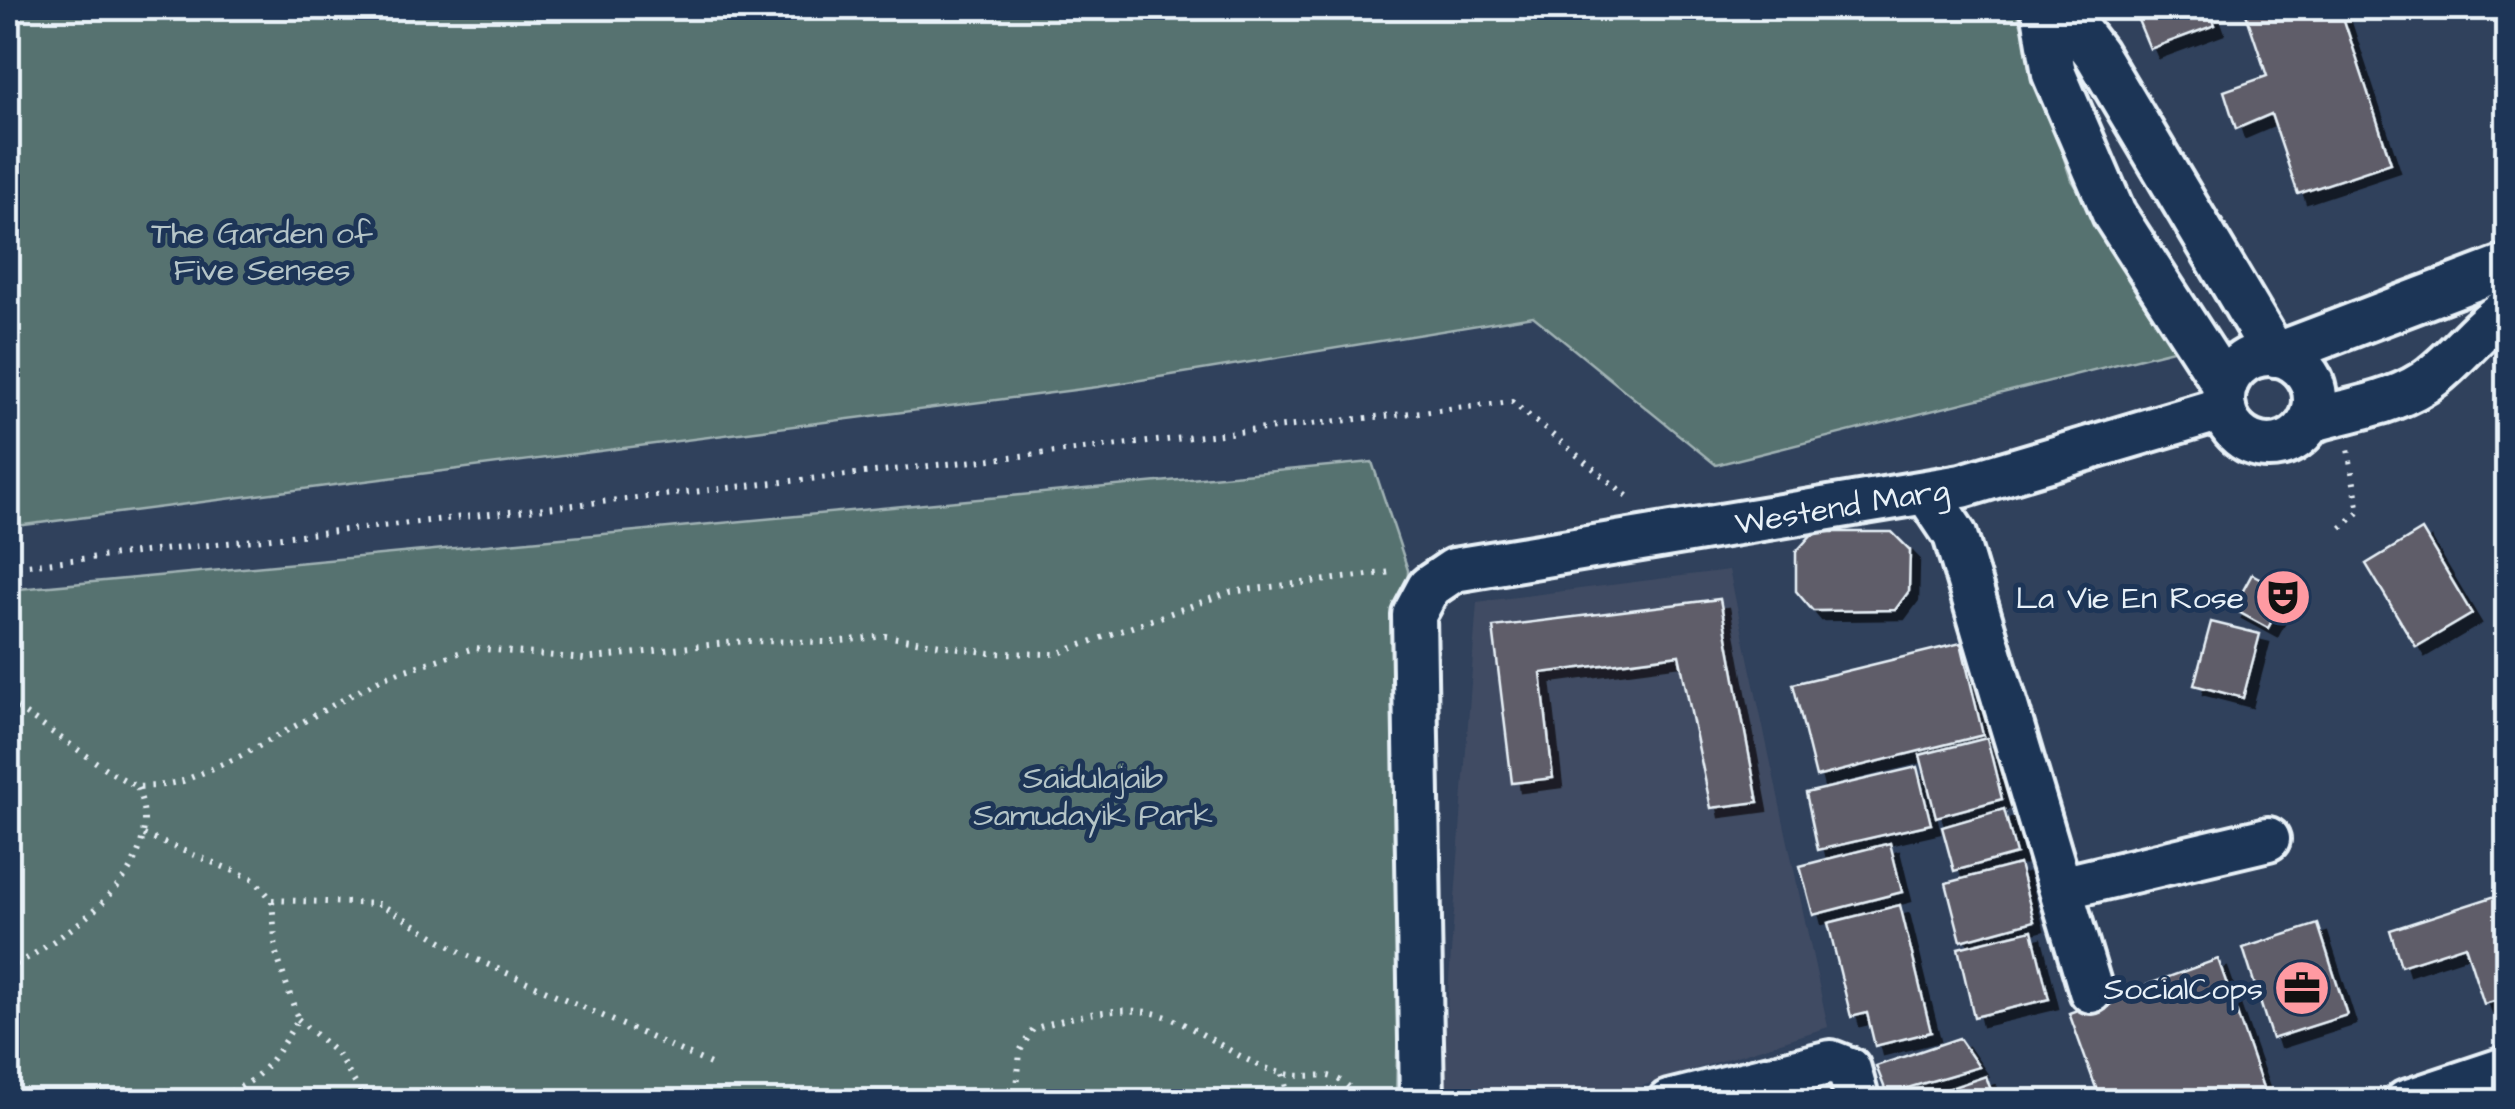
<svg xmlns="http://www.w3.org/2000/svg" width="2515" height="1109" font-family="'Architects Daughter',sans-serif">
  <defs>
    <filter id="shadow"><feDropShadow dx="9" dy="9" stdDeviation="0" flood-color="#0009"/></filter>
  </defs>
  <rect width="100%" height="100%" fill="#30415c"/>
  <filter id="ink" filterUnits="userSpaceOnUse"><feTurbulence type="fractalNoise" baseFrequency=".01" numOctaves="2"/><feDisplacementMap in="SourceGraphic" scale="20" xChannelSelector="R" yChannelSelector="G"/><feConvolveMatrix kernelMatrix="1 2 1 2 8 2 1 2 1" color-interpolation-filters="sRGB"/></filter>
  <g filter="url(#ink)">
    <path fill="#414c63" d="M1729 570 1828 1027 1594 1101 1440 1102 1477 602Z"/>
    <g fill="#57726f" stroke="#a0b2b4" stroke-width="2.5">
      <path d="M8 8H1943L1945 11 2016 8 2070 177 2177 349 1716 465 1533 316 1098 387 8 527Z"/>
      <path d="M1372 462 1408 570 1396 1101 8 1102V590Z"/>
    </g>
    <g fill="#5e5d69" stroke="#e8f1f8" stroke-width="2.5" filter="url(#shadow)">
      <path d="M2133 8H2209L2215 25 2150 49Z"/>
      <path d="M2244 8H2340L2391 163 2298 194 2271 114 2236 129 2224 91 2267 76Z"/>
      <path d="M2422 530 2472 614 2416 647 2366 564Z"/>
      <path d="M1814 532H1892L1910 550 1909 591 1895 610 1813 611 1796 591V552Z"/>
      <path d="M2252 574 2287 593 2268 628 2233 609Z"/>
      <path d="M1720 599 1758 802 1711 808 1679 655 1541 673 1553 778 1512 783 1493 627Z"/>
      <path d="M2211 622 2260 634 2243 698 2194 685Z"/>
      <path d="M1961 643 1983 735 1816 777 1793 684Z"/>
      <path d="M1987 738 2002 799 1936 817 1920 755Z"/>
      <path d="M1917 767 1931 824 1818 850 1806 793Z"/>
      <path d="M2004 809 2016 854 1954 871 1942 827Z"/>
      <path d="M1890 843 1902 892 1813 915 1800 866Z"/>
      <path d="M2019 864 2034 921 1961 941 1946 883Z"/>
      <path d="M2508 892V997L2484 1004 2465 945 2401 966 2390 930Z"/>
      <path d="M1900 905 1931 1032 1875 1046 1867 1013 1851 1017 1828 923Z"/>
      <path d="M2318 924 2347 1015 2272 1039 2243 948Z"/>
      <path d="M2032 930 2049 999 1974 1017 1958 948Z"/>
      <path d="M2218 959 2268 1102H2101L2069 1013Z"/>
      <path d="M1959 1038 1979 1067 1887 1094 1876 1066Z"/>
      <path d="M1986 1076 1995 1102H1909Z"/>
      <path d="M2508 1082V1102H2456Z"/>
      <path d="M1794 1084 1800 1102H1742Z"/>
    </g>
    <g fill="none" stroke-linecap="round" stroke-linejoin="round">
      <g stroke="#e8f1f8" stroke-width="50">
        <g id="minor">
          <path d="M2043 8 2054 74 2114 214 2225 386"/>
          <path d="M2061 8 2096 54 2275 355 2508 266"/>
          <circle cx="2269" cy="400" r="46"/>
          <path d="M2310 421C2349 409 2400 403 2433 376 2460 355 2478 328 2508 309"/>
          <path d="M1927 493 1955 535 2091 991"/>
          <path d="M2061 888 2268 839"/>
          <path id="s1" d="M1422 1102 1414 615 1429 587 1454 570 1962 486 2224 408"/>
          <path d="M1669 1102 1831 1062 1849 1069 1858 1102"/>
          <path d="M2406 1102 2508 1068"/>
        </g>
      </g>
      <g stroke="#e8f1f8" stroke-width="6" stroke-dasharray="2.5 8" stroke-linecap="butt">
        <path d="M2341 528 2359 512 2348 449"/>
        <path d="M8 567 1512 402 1632 500"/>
        <path d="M8 702 109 771 137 787 158 786 183 781 239 757 384 677 474 648 584 659 744 641 832 642 885 636 990 653 1056 654 1230 592 1392 572"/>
        <path d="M144 835 254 879 272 900 276 953 298 1019C268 1069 256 1089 197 1102"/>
        <path d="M272 900 380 904 462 953 717 1067"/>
        <path d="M8 970C68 933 172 873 137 787"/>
        <path d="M298 1019 337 1054 367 1102"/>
        <path d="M1283 1074 1289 1102"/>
        <path d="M1016 1102 1020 1051 1033 1029C1075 1015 1134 1000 1177 1021 1211 1037 1244 1063 1281 1073 1320 1083 1329 1060 1363 1102"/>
      </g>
      <use href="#minor" stroke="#1d3557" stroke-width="42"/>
    </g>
  </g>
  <defs>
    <g id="theatre-disc" transform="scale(2.875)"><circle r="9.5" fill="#ff9aa2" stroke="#1d3557"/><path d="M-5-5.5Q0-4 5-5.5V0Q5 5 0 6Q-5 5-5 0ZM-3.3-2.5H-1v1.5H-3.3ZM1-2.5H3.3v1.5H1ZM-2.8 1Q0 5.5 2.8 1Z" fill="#111"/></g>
    <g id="office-disc" transform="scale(2.875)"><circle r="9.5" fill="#ff9aa2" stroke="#1d3557"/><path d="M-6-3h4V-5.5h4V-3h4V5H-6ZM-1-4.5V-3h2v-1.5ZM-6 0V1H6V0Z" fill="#111"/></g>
  </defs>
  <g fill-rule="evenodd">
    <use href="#theatre-disc" x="2283" y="597"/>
    <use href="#office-disc" x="2302" y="988"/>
  </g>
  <g text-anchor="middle" stroke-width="10" stroke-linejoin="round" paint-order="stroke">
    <g font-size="32" fill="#b5c5c8" stroke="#1d3557">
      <text x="262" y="243">The Garden of<tspan x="262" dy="37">Five Senses</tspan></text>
      <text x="1093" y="788">Saidulajaib<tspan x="1093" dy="37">Samudayik Park</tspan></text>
    </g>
    <g font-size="32" fill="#e8f1f8" stroke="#1d3557">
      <text dy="11" stroke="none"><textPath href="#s1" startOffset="942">Westend Marg</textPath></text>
    </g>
    <g font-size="32" fill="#e8f1f8" stroke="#1d3557" text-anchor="end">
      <text x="2244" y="608">La Vie En Rose</text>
      <text x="2263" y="999">SocialCops</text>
    </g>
  </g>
  <rect width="2515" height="1109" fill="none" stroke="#1d3557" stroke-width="40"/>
  <rect x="20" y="20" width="2475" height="1069" fill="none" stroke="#e8f1f8" stroke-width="4" filter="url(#ink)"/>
</svg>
